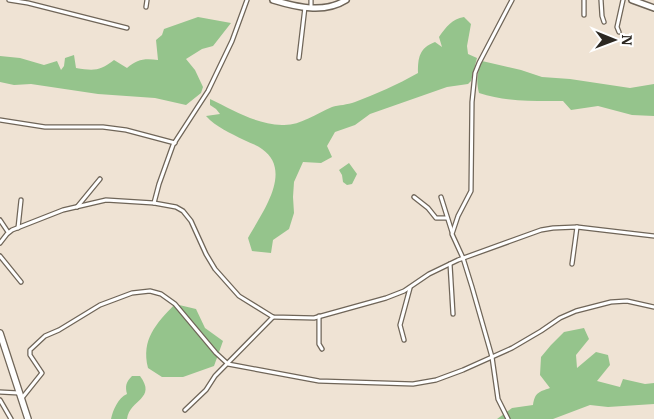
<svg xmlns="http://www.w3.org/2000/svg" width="654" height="419" font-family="'IBM Plex Serif',serif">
  <rect width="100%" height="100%" fill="#efe3d4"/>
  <g fill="#95c48c">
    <path d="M198 17 231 23 213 46 202 49 186 59 195 70 203 87 201 93 186 105 155 98 98 94 31 84 14 85 0 82V56L20 58 44 65 57 61 61 70 64 66 65 58 74 55 76 68C94 71 100 71 114 60L127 68C137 59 145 58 158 60L156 40 162 35 164 29Z"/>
    <path d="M464 17 471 24 467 46 468 54 477 58 471 81 468 84 447 87 370 114 355 125 335 132 327 146 332 157 321 163 303 162 294 182 293 197 294 213 289 229 273 240 271 253 252 251 248 238C261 214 294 171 262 149 257 145 250 143 244 140 230 133 216 127 206 116L220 114 216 109 210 105V99C233 110 255 124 282 125 300 126 315 114 332 107 339 105 347 105 355 102 376 94 397 85 418 73 418 58 419 48 435 42L442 47 439 37C446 27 452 19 464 17Z"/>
    <path d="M482 61 521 70 542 77 570 79 630 88 654 84V116L632 115 598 106 571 110 563 101C535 101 506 102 479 93 476 81 477 73 482 61Z"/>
    <path d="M349 163 357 174 352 184 347 185 343 182 342 175 339 170Z"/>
    <path d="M175 304 196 309 205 328 223 341 214 366 183 377H162L148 368C141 339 156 324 175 304Z"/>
    <path d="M584 328 589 339 576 355 577 368 596 352 608 355 610 365 597 381 620 387 623 379 645 384 654 383V404L608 407 590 405 553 419H497L512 408 533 405C535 392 539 392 550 388L540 375 541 357 551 345 564 332Z"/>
    <path d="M132 376H140C157 399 130 399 127 419H111C113 410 118 398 127 394 125 386 126 382 132 376Z"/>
  </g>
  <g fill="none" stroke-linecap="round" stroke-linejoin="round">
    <g stroke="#6f6558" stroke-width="5.5">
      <g id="street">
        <path d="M9 0 28 3 127 28"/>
        <path d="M311 0V8"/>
        <path d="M584 0V15"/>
        <path d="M601 0 602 16 604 22"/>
        <path d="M146 7 147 0"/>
        <path d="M619 32 617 27 623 0"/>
        <path d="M299 58 305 7"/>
        <path d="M0 120 45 127H103L126 130 175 143"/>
        <path d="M414 197 428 208 436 218H447"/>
        <path d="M441 197 452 232"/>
        <path d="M154 203 159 184 173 145 208 91 232 41 247 0"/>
        <path d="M77 207 100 179"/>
        <path d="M0 220 8 232"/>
        <path d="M18 228 21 200"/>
        <path d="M0 243 7 234 12 230 63 210 106 200 154 203 176 207 183 211 191 221 206 254 215 269 239 296 273 317 314 318 386 298 404 291 429 274 458 260 541 230 553 228 577 227 654 236"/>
        <path d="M0 256 21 282"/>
        <path d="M450 264 453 314"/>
        <path d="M572 264 577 227"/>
        <path d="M319 316V344L322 349"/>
        <path d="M404 340 400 325 410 288"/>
        <path d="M0 392 19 393"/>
        <path d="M22 398 42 373 30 355V350L45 336 59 330 100 305 132 293 150 291 161 294 175 304 216 353 228 364 319 381 413 384 436 380 463 370 512 348 541 331 560 318 576 311 611 302 627 301 654 307"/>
        <path d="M0 400 11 419"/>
        <path d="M185 410 206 390 215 376 273 317"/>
        <path d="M508 419 498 399 492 357 472 287 463 258 452 234 458 216 471 191 472 102 475 73 479 63 512 0"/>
      </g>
    </g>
    <g stroke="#6f6558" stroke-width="8">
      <g id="secondary">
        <path d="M273 0C296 7 324 14 346 0"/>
        <path d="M632 0 654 8"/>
      </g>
    </g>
    <g stroke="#6f6558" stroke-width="8">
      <path id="primary" d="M0 333 28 419"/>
    </g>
    <use href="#street" stroke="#fff" stroke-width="3"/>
    <use href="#secondary" stroke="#fff" stroke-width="5"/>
    <use href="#primary" stroke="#fff" stroke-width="5.5"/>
  </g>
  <g transform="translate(614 40) rotate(91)" stroke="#ffffff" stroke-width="4" paint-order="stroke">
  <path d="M0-4L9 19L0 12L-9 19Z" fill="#2c2822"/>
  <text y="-8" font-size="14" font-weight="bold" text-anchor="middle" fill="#2c2822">N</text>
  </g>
</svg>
